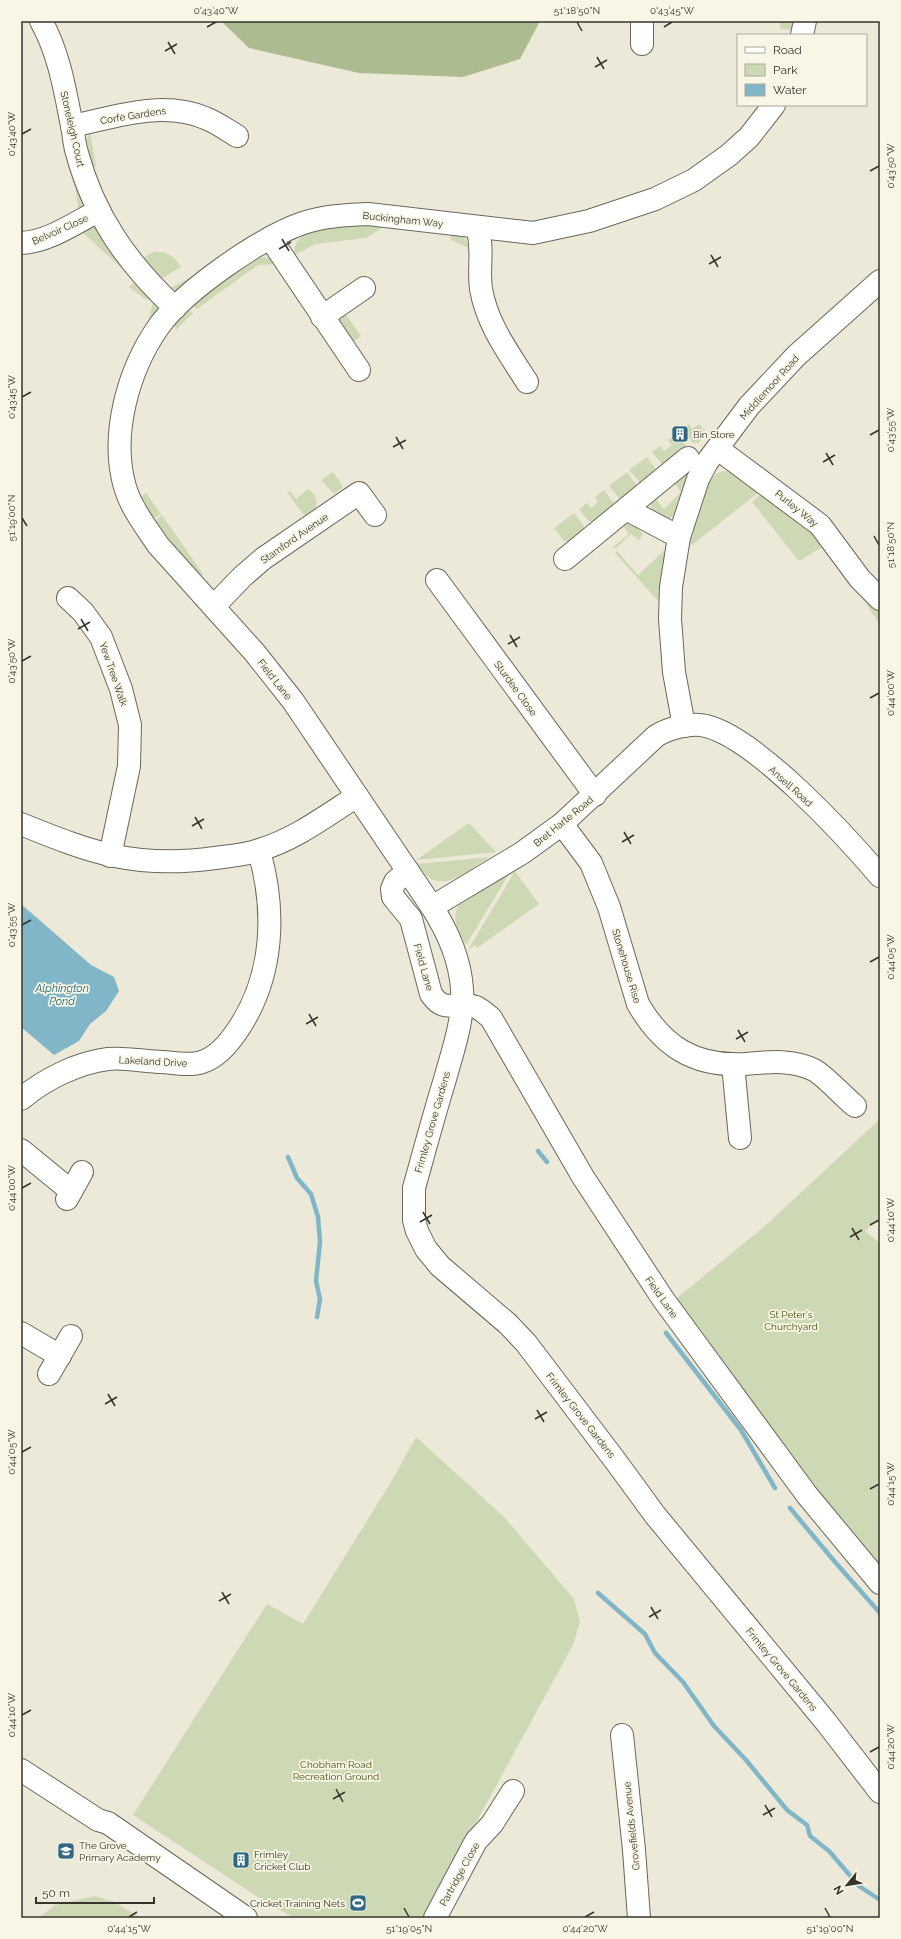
<svg xmlns="http://www.w3.org/2000/svg" width="901" height="1939" font-family="Raleway,sans-serif">
  <rect width="100%" height="100%" fill="#ece9d8"/>
  <g fill="#cdd9b5">
    <path d="M780 21H796L794 30 780 29Z"/>
    <path d="M90 133 96 166 88 169 84 143Z"/>
    <path d="M80 183 83 201 81 208 78 207 75 186Z"/>
    <path d="M381 223V229L366 238 316 244 294 255C293 219 357 225 381 223Z"/>
    <path d="M90 227 102 230 128 269 125 271 81 231Z"/>
    <path d="M450 233 463 236 473 250 451 240Z"/>
    <path d="M153 252C166 250 175 257 181 267L161 279 143 258Z"/>
    <path d="M259 257 270 258 279 264 258 265 197 309 191 303Z"/>
    <path d="M211 266 182 288 176 290 171 288Z"/>
    <path d="M133 283 149 297 148 301 129 287Z"/>
    <path d="M153 302 156 303 158 312 145 334Z"/>
    <path d="M187 308 193 313 176 330 174 323Z"/>
    <path d="M344 312 361 336 351 344 339 323V318Z"/>
    <path d="M689 424 692 429 699 424 708 435 698 443H693L683 429Z"/>
    <path d="M677 434 687 447V452L668 466 662 464 652 452 660 446 664 451 672 445 668 440Z"/>
    <path d="M647 457 656 469V475L641 484 629 470Z"/>
    <path d="M696 463 673 516 668 519 651 508V502L656 499 664 509 681 492 673 481Z"/>
    <path d="M727 471 732 472 759 492 692 545H688C694 527 701 487 715 475 719 472 723 471 727 471Z"/>
    <path d="M333 472 343 487 334 494 321 480Z"/>
    <path d="M627 472 638 487 626 499H620L609 486Z"/>
    <path d="M308 489C317 495 318 503 314 512L306 518 287 492 290 491 296 499Z"/>
    <path d="M604 490 614 503 613 509 596 522 589 521 579 509 587 503 591 508 598 502 595 497Z"/>
    <path d="M146 493 161 514 152 520 140 497Z"/>
    <path d="M762 493 793 515 824 546 799 561 752 502Z"/>
    <path d="M574 513 584 526 583 531 571 541H564L554 528Z"/>
    <path d="M162 515 203 574 200 578 185 562 153 522Z"/>
    <path d="M625 521 635 522 638 529 643 534 639 540 631 534 615 549 613 547 629 534 624 527Z"/>
    <path d="M665 550 659 602 615 553 617 551 638 575Z"/>
    <path d="M864 593 880 611V625L861 596Z"/>
    <path d="M469 823 496 852 416 860Z"/>
    <path d="M490 857C467 871 437 900 418 864Z"/>
    <path d="M515 871 539 904 477 948 475 945 468 950Z"/>
    <path d="M509 874 466 945C459 933 451 920 458 906Z"/>
    <path d="M880 1119V1218L865 1231 880 1243V1579L671 1303 766 1225Z"/>
    <path d="M416 1437 504 1517 574 1599 580 1622 573 1645 424 1918H294L264 1901 133 1815 267 1604 303 1624 391 1482Z"/>
    <path d="M95 1896 115 1902 141 1918H39L55 1905Z"/>
  </g>
  <path fill="#adbb90" d="M221 21H540L520 59 463 77 359 73 249 48Z"/>
  <path fill="#80b6c7" d="M21 904 91 965 114 977 119 991 106 1011 90 1024 79 1041 54 1055 21 1027Z"/>
  <g fill="none" stroke-linecap="round" stroke-linejoin="round">
    <g stroke="#80b6c7" stroke-width="4.5">
      <path d="M538 1151 547 1162"/>
      <path d="M288 1157 297 1178 311 1194 318 1217 320 1242 316 1281 320 1299 317 1317"/>
      <path d="M666 1333 741 1430 775 1488"/>
      <path d="M790 1508 835 1562 880 1613"/>
      <path d="M598 1593 645 1634 655 1653 683 1682 714 1726 746 1760 787 1810 807 1825 810 1836 829 1851 859 1886 880 1900"/>
    </g>
    <g stroke="#6b685a" stroke-width="24">
      <g id="minor">
        <path d="M41 21C59 53 65 90 72 126 74 135 74 144 77 153 94 216 127 263 175 308"/>
        <path d="M642 21V44"/>
        <path d="M802 35 805 21"/>
        <path d="M774 105 749 137 729 155 694 180 655 199 589 221 533 233 368 214C346 215 324 216 303 223 260 238 185 290 159 326 128 370 110 435 125 487 131 508 146 527 158 545L255 653 293 701 432 907C448 932 460 959 462 989 464 1020 453 1050 445 1079 434 1115 424 1152 414 1188V1220L417 1231 426 1249 440 1266 508 1324 526 1343 617 1463 655 1515 826 1722 880 1792"/>
        <path d="M72 126C115 117 162 100 205 118 216 122 227 130 237 136"/>
        <path d="M477 228C484 247 478 268 481 289 487 324 508 352 527 382"/>
        <path d="M270 238 359 370"/>
        <path d="M21 243C48 242 75 223 98 211"/>
        <path d="M322 317 364 288"/>
        <path d="M718 449 820 525 860 579 880 599"/>
        <path d="M626 509 679 537"/>
        <path d="M565 559 688 458"/>
        <path d="M437 580 595 795"/>
        <path d="M68 598 83 612 101 637 121 689 130 725 129 766 110 856"/>
        <path d="M214 606 243 576 264 558 359 493 375 515"/>
        <path d="M684 726 674 672 670 619 671 587 679 537 698 479 707 462 749 406 796 356 880 281"/>
        <path d="M21 824C92 853 136 869 215 858 229 856 245 855 259 850 294 840 326 816 357 796"/>
        <path d="M562 824 591 863 609 907 638 1004C663 1047 695 1067 745 1064 768 1062 792 1059 814 1070 824 1075 845 1098 855 1106"/>
        <path d="M408 871 395 882 392 889 393 897 411 919 431 994C445 1015 456 1000 476 1007 482 1010 486 1014 491 1018L583 1177 663 1299 807 1495 880 1583"/>
        <path d="M432 907 522 853 562 824 656 736C669 728 691 722 706 726 756 738 845 835 880 876"/>
        <path d="M733 1064 740 1138"/>
        <path d="M21 1099C45 1079 77 1063 108 1059 126 1057 145 1062 163 1062 175 1063 190 1066 202 1062 218 1057 230 1042 239 1028 274 975 276 910 259 851"/>
        <path d="M21 1150 71 1191"/>
        <path d="M67 1199 82 1172"/>
        <path d="M21 1333 60 1356"/>
        <path d="M49 1374 71 1336"/>
        <path d="M622 1735 634 1850 639 1918"/>
        <path d="M435 1918 476 1841 492 1824 513 1791"/>
      </g>
    </g>
    <g stroke="#6b685a" stroke-width="24">
      <path id="major" d="M21 1770 98 1820 108 1823 246 1918"/>
    </g>
    <use href="#minor" stroke="#fff" stroke-width="22"/>
    <use href="#major" stroke="#fff" stroke-width="22"/>
  </g>
  <path fill="none" stroke="#35342d" stroke-width="1.5" d="M577 22 582 31M207 27 216 22M664 27 672 22M168 42 175 54M165 51 177 44M597 57 604 69M595 67 607 60M22 134 31 129M870 171 879 166M282 239 289 251M279 249 291 242M711 255 718 267M709 264 721 257M22 397 31 392M870 435 879 430M396 437 403 449M393 447 406 440M826 453 833 465M823 462 835 455M22 518 27 526M874 536 879 545M81 619 88 631M78 629 90 622M510 635 517 647M508 644 520 637M22 661 31 656M870 698 879 693M195 817 202 829M192 826 204 819M624 832 631 844M622 842 634 835M22 925 31 920M870 962 879 957M309 1014 316 1026M306 1024 318 1017M738 1030 745 1042M736 1039 748 1032M22 1188 31 1183M423 1212 430 1224M420 1222 432 1215M870 1225 879 1220M852 1228 859 1240M850 1237 862 1230M108 1394 115 1406M105 1404 117 1397M537 1410 544 1422M535 1419 547 1412M22 1452 31 1447M870 1489 879 1484M222 1592 229 1604M219 1601 231 1594M651 1607 658 1619M649 1617 661 1610M22 1715 31 1710M870 1752 879 1747M336 1789 343 1802M333 1799 345 1792M765 1805 772 1817M763 1815 775 1808M404 1908 409 1917M825 1908 830 1917M129 1917 137 1912M585 1917 594 1912"/>
  <defs>
    <g id="building-square" transform="scale(0.9)"><rect x="-9" y="-9" width="18" height="18" rx="4" fill="#306782" stroke="#f9f6e5"/><path d="M-4-6H4V6H1V3H-1V6H-4ZM-2.5-4.3h1.7v1.8h-1.7ZM.8-4.3h1.7v1.8H.8ZM-2.5-1h1.7V.8h-1.7ZM.8-1h1.7V.8H.8Z" fill="#fff"/></g>
    <g id="school-square" transform="scale(0.9)"><rect x="-9" y="-9" width="18" height="18" rx="4" fill="#306782" stroke="#f9f6e5"/><path d="M0-5L7-2L0 1L-7-2ZM-4 1L0 2.5L4 1V4Q0 6-4 4Z" fill="#fff"/></g>
    <g id="stadium-square" transform="scale(0.9)"><rect x="-9" y="-9" width="18" height="18" rx="4" fill="#306782" stroke="#f9f6e5"/><path d="M0-5a6.5 5 0 1 0 0 10a6.5 5 0 1 0 0-10ZM-3.5-1.8h7v3.6h-7Z" fill="#fff"/></g>
  </defs>
  <g fill-rule="evenodd">
    <use href="#building-square" x="680" y="434"/>
    <use href="#school-square" x="66" y="1851"/>
    <use href="#building-square" x="241" y="1860"/>
    <use href="#stadium-square" x="358" y="1903"/>
  </g>
  <g text-anchor="middle" stroke-width="3.5" stroke-linejoin="round" paint-order="stroke">
    <g font-size="10" fill="#35342d" stroke="#f9f6e5">
      <text transform="translate(133 115) rotate(-9)" y="4">Corfe Gardens</text>
      <text transform="translate(73 129) rotate(77)" y="4">Stoneleigh Court</text>
      <text transform="translate(403 219) rotate(6)" y="4">Buckingham Way</text>
      <text transform="translate(60 229) rotate(-24)" y="4">Belvoir Close</text>
      <text transform="translate(769 387) rotate(-48)" y="4">Middlemoor Road</text>
      <text transform="translate(797 508) rotate(39)" y="4">Purley Way</text>
      <text transform="translate(294 538) rotate(-35)" y="4">Stamford Avenue</text>
      <text transform="translate(114 674) rotate(71)" y="4">Yew Tree Walk</text>
      <text transform="translate(275 679) rotate(52)" y="4">Field Lane</text>
      <text transform="translate(516 688) rotate(54)" y="4">Sturdee Close</text>
      <text transform="translate(791 786) rotate(42)" y="4">Ansell Road</text>
      <text transform="translate(563 821) rotate(-39)" y="4">Bret Harte Road</text>
      <text transform="translate(627 966) rotate(73)" y="4">Stonehouse Rise</text>
      <text transform="translate(424 967) rotate(74)" y="4">Field Lane</text>
      <text transform="translate(153 1061) rotate(3)" y="4">Lakeland Drive</text>
      <text transform="translate(432 1122) rotate(-74)" y="4">Frimley Grove Gardens</text>
      <text transform="translate(662 1297) rotate(55)" y="4">Field Lane</text>
      <text transform="translate(581 1415) rotate(52)" y="4">Frimley Grove Gardens</text>
      <text transform="translate(782 1669) rotate(50)" y="4">Frimley Grove Gardens</text>
      <text transform="translate(631 1826) rotate(-96)" y="4">Grovefields Avenue</text>
      <text transform="translate(459 1874) rotate(-61)" y="4">Partridge Close</text>
    </g>
    <g font-size="10" fill="#35342d" stroke="#f9f6e5" text-anchor="start">
      <text x="693" y="438">Bin Store</text>
      <text x="79" y="1849">The Grove<tspan x="79" dy="12">Primary Academy</tspan></text>
      <text x="254" y="1858">Frimley<tspan x="254" dy="12">Cricket Club</tspan></text>
      <text x="345" y="1907" text-anchor="end">Cricket Training Nets</text>
    </g>
    <g font-size="10" fill="#435310" stroke="#f9f6e5">
      <text x="791" y="1318">St Peter's<tspan x="791" dy="12">Churchyard</tspan></text>
      <text x="336" y="1768">Chobham Road<tspan x="336" dy="12">Recreation Ground</tspan></text>
    </g>
    <g font-size="11" font-style="italic" fill="#185f71" stroke="#f9f6e5">
      <text x="62" y="992">Alphington<tspan x="62" dy="13">Pond</tspan></text>
    </g>
  </g>
  <rect width="901" height="1939" fill="none" stroke="#f9f6e5" stroke-width="44"/>
  <rect x="737" y="34" width="130" height="72" fill="#f9f6e5" stroke="#aba89b"/>
  <rect x="745" y="47" width="20" height="6" fill="#ffffff" stroke="#aba89b"/>
  <text x="773" y="54" font-size="12" fill="#35342d">Road</text>
  <rect x="745" y="64" width="20" height="12" fill="#cdd9b5" stroke="#aba89b"/>
  <text x="773" y="74" font-size="12" fill="#35342d">Park</text>
  <rect x="745" y="84" width="20" height="12" fill="#80b6c7" stroke="#aba89b"/>
  <text x="773" y="94" font-size="12" fill="#35342d">Water</text>
  <g transform="translate(847 1885) rotate(240)" stroke="#f9f6e5" stroke-width="3" paint-order="stroke">
  <path d="M0-3L7 15L0 10L-7 15Z" fill="#35342d"/>
  <text y="-6" font-size="11" font-weight="bold" text-anchor="middle" fill="#35342d">N</text>
  </g>
  <path d="M36 1897v6h118v-6" fill="none" stroke="#35342d" stroke-width="2"/>
  <text x="42" y="1897" font-size="12" fill="#35342d" stroke="#f9f6e5" stroke-width="3" paint-order="stroke">50 m</text>
  <rect x="22" y="22" width="857" height="1895" fill="none" stroke="#35342d" stroke-width="1.5"/>
  <g font-size="10" text-anchor="middle" fill="#35342d">
    <text x="216" y="14">0°43'40"W</text>
    <text x="577" y="14">51°18'50"N</text>
    <text x="672" y="14">0°43'45"W</text>
    <text transform="translate(11 134) rotate(-90)" y="4">0°43'40"W</text>
    <text transform="translate(890 166) rotate(-90)" y="4">0°43'50"W</text>
    <text transform="translate(11 397) rotate(-90)" y="4">0°43'45"W</text>
    <text transform="translate(890 430) rotate(-90)" y="4">0°43'55"W</text>
    <text transform="translate(11 518) rotate(-90)" y="4">51°19'00"N</text>
    <text transform="translate(890 545) rotate(-90)" y="4">51°18'50"N</text>
    <text transform="translate(11 661) rotate(-90)" y="4">0°43'50"W</text>
    <text transform="translate(890 693) rotate(-90)" y="4">0°44'00"W</text>
    <text transform="translate(11 925) rotate(-90)" y="4">0°43'55"W</text>
    <text transform="translate(890 957) rotate(-90)" y="4">0°44'05"W</text>
    <text transform="translate(11 1188) rotate(-90)" y="4">0°44'00"W</text>
    <text transform="translate(890 1220) rotate(-90)" y="4">0°44'10"W</text>
    <text transform="translate(11 1452) rotate(-90)" y="4">0°44'05"W</text>
    <text transform="translate(890 1484) rotate(-90)" y="4">0°44'15"W</text>
    <text transform="translate(11 1715) rotate(-90)" y="4">0°44'10"W</text>
    <text transform="translate(890 1747) rotate(-90)" y="4">0°44'20"W</text>
    <text x="129" y="1932">0°44'15"W</text>
    <text x="409" y="1932">51°19'05"N</text>
    <text x="585" y="1932">0°44'20"W</text>
    <text x="830" y="1932">51°19'00"N</text>
  </g>
</svg>
